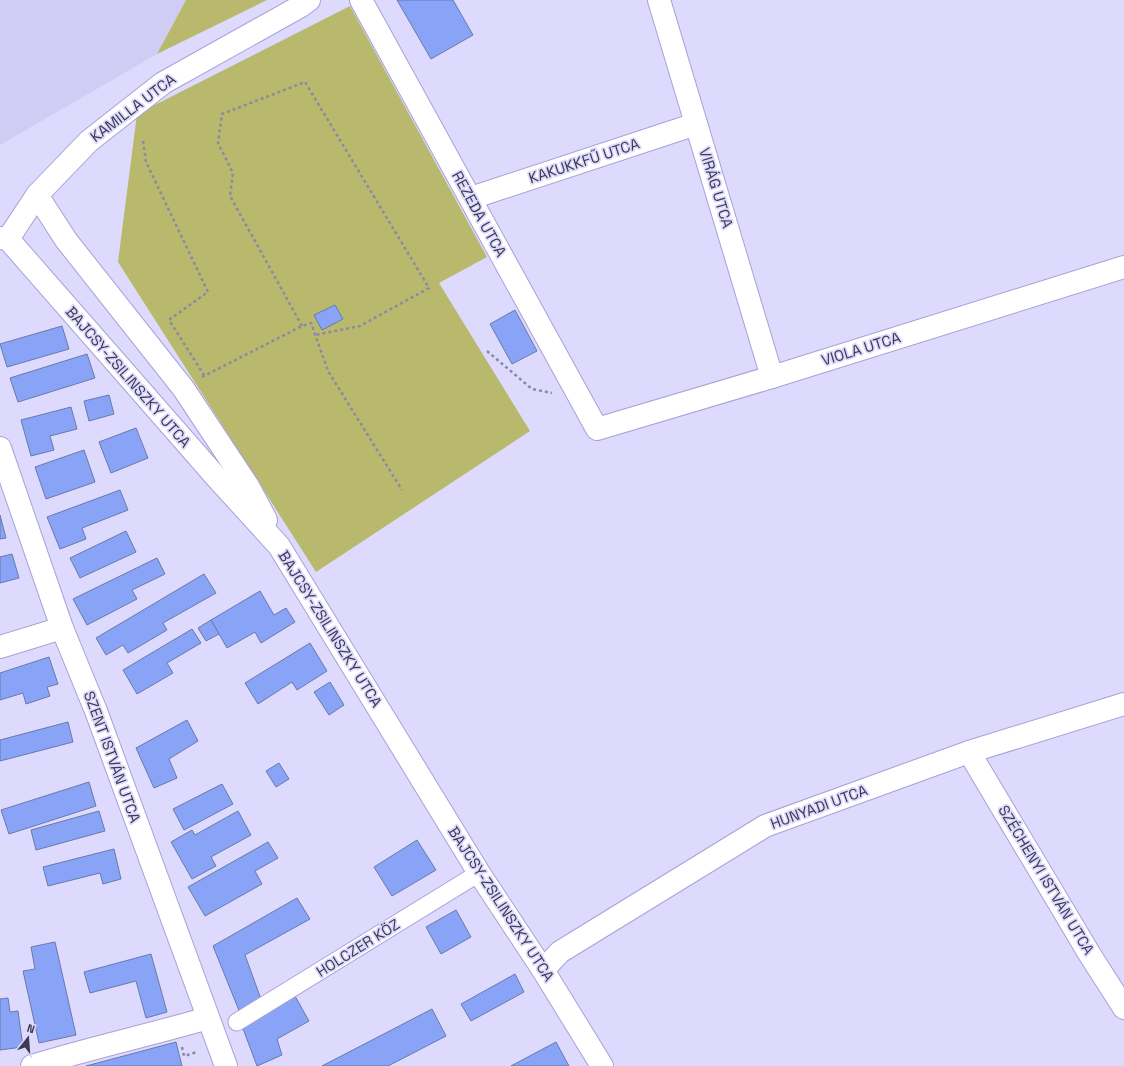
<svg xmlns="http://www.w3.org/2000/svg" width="1124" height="1066" font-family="'Space Grotesk',sans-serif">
  <rect width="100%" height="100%" fill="#dddafd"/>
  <path fill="#d0ccf3" d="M0 0H186L157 54 0 145Z"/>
  <g fill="#b8b96c">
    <path d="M186 0H267L157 54Z"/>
    <path d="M350 6 487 257 439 283 530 431 316 572 118 262 137 114Z"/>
  </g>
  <g fill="#89a4f7" stroke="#6879aa">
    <path d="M397 0H453L473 35 431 59Z"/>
    <path d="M335 305 343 319 322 330 314 315Z"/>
    <path d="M515 310 537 351 512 364 490 324Z"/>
    <path d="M62 326 69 349 7 367 0 344Z"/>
    <path d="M87 354 95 378 18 402 10 378Z"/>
    <path d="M109 395 114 414 89 421 84 401Z"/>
    <path d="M71 407 77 429 50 436 54 450 31 456 21 420Z"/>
    <path d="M136 428 148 458 111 473 99 442Z"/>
    <path d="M84 450 95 482 46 499 35 467Z"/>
    <path d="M120 490 128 510 82 528 86 539 60 549 47 517Z"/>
    <path d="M0 515 6 538 0 539Z"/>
    <path d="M126 531 136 552 80 578 70 558Z"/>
    <path d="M12 554 19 578 0 583V557Z"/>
    <path d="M157 558 165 574 132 590 137 599 87 625 73 599Z"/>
    <path d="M204 574 216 593 163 623 167 630 128 653 123 645 106 655 96 638Z"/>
    <path d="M260 591 274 615 286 608 295 622 261 643 255 632 227 648 211 620Z"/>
    <path d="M211 620 219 634 206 641 198 628Z"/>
    <path d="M192 629 201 643 167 663 173 673 137 694 123 670Z"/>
    <path d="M310 643 327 671 297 690 292 682 258 704 245 683Z"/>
    <path d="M49 657 58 684 47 687 50 696 26 704 23 693 0 700V673Z"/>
    <path d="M330 682 344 705 329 715 314 692Z"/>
    <path d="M187 720 198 741 169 759 177 778 154 788 136 748Z"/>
    <path d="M68 722 73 742 0 761V740Z"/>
    <path d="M279 763 289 779 276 787 266 771Z"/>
    <path d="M89 782 96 806 9 834 1 810Z"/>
    <path d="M222 784 233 804 184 830 173 809Z"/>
    <path d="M99 811 105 831 36 850 31 830Z"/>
    <path d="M238 811 251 835 211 857 216 866 192 879 171 842 192 830 195 835Z"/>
    <path d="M417 840 436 870 392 896 374 867Z"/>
    <path d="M268 842 278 858 255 871 262 884 205 916 188 887Z"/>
    <path d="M114 849 121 879 103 884 100 873 48 886 43 867Z"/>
    <path d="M297 898 310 919 245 955 262 1002 240 1013 213 946Z"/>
    <path d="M456 910 471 937 441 954 426 927Z"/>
    <path d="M55 942 76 1035 39 1043 23 971 35 969 31 947Z"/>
    <path d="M151 954 167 1012 146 1018 136 981 90 993 84 972Z"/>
    <path d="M515 974 524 992 471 1021 461 1004Z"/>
    <path d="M295 996 309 1021 277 1039 282 1055 257 1066 242 1026Z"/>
    <path d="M8 998 10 1012 18 1011 23 1047 0 1050V999Z"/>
    <path d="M432 1009 446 1036 388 1066H322Z"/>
    <path d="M176 1042 182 1066H86Z"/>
    <path d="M556 1042 569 1066H511Z"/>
  </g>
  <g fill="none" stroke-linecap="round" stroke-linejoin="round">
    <g stroke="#a7a1d7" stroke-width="19">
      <path id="pedestrian" d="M237 1022 479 873"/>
    </g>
    <g stroke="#a7a1d7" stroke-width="24">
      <g id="minor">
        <path d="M361 0 597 429 772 377 1124 267"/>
        <path d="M659 0 772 377"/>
        <path d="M37 195 66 240 183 388 248 486 266 520"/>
        <path d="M471 198 696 124"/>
        <path d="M0 238 8 239 217 478 279 546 479 873 543 970 602 1066"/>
        <path d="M8 239 37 195 89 141 163 83 301 6 309 0"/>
        <path d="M0 647 62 628"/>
        <path d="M969 752 1090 955 1124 1008"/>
        <path d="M543 970 560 952 765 826 969 752 1124 704"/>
        <path d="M32 1066C90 1048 150 1035 208 1018"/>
      </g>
    </g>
    <g stroke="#a7a1d7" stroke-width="24">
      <path id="secondary" d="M0 448 62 628 96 711 226 1066"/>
    </g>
    <g stroke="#8b89a5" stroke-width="2.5" stroke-dasharray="3 3" stroke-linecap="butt">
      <path d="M143 141 146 162 208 292 169 320 204 375"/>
      <path d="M302 326 230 196 233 173 218 143 222 114 305 82 429 288 360 326 315 335"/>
      <path d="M487 351 532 389 552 393"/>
      <path d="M202 377 302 326 311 323 328 371 402 490"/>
      <path d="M182 1047 184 1056 197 1052"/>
    </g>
    <use href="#pedestrian" stroke="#fff" stroke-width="17"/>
    <use href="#minor" stroke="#fff" stroke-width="22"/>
    <use href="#secondary" stroke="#fff" stroke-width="22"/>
  </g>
  <g text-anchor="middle" stroke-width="3.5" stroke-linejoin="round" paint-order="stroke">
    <g font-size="15" fill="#3c3a50" stroke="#dddafd">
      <text transform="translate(133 108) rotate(-37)" y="5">KAMILLA UTCA</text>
      <text transform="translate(584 161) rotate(-18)" y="5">KAKUKKFŰ UTCA</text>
      <text transform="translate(716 188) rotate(73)" y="5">VIRÁG UTCA</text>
      <text transform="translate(479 214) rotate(61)" y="5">REZEDA UTCA</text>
      <text transform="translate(861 349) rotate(-17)" y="5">VIOLA UTCA</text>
      <text transform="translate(128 377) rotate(49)" y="5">BAJCSY-ZSILINSZKY UTCA</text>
      <text transform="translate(330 629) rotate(58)" y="5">BAJCSY-ZSILINSZKY UTCA</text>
      <text transform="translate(112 757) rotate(70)" y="5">SZENT ISTVÁN UTCA</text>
      <text transform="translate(819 807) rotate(-20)" y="5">HUNYADI UTCA</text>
      <text transform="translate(1046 880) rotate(59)" y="5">SZÉCHENYI ISTVÁN UTCA</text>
      <text transform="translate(501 904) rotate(57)" y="5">BAJCSY-ZSILINSZKY UTCA</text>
      <text transform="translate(358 948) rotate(-32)" y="5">HOLCZER KÖZ</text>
    </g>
  </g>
  <g transform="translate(28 1038) rotate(17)" stroke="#dddafd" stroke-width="3" paint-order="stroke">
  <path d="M0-3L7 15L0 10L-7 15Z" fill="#3c3a50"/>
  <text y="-6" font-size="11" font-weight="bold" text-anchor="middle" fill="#3c3a50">N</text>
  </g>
</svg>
